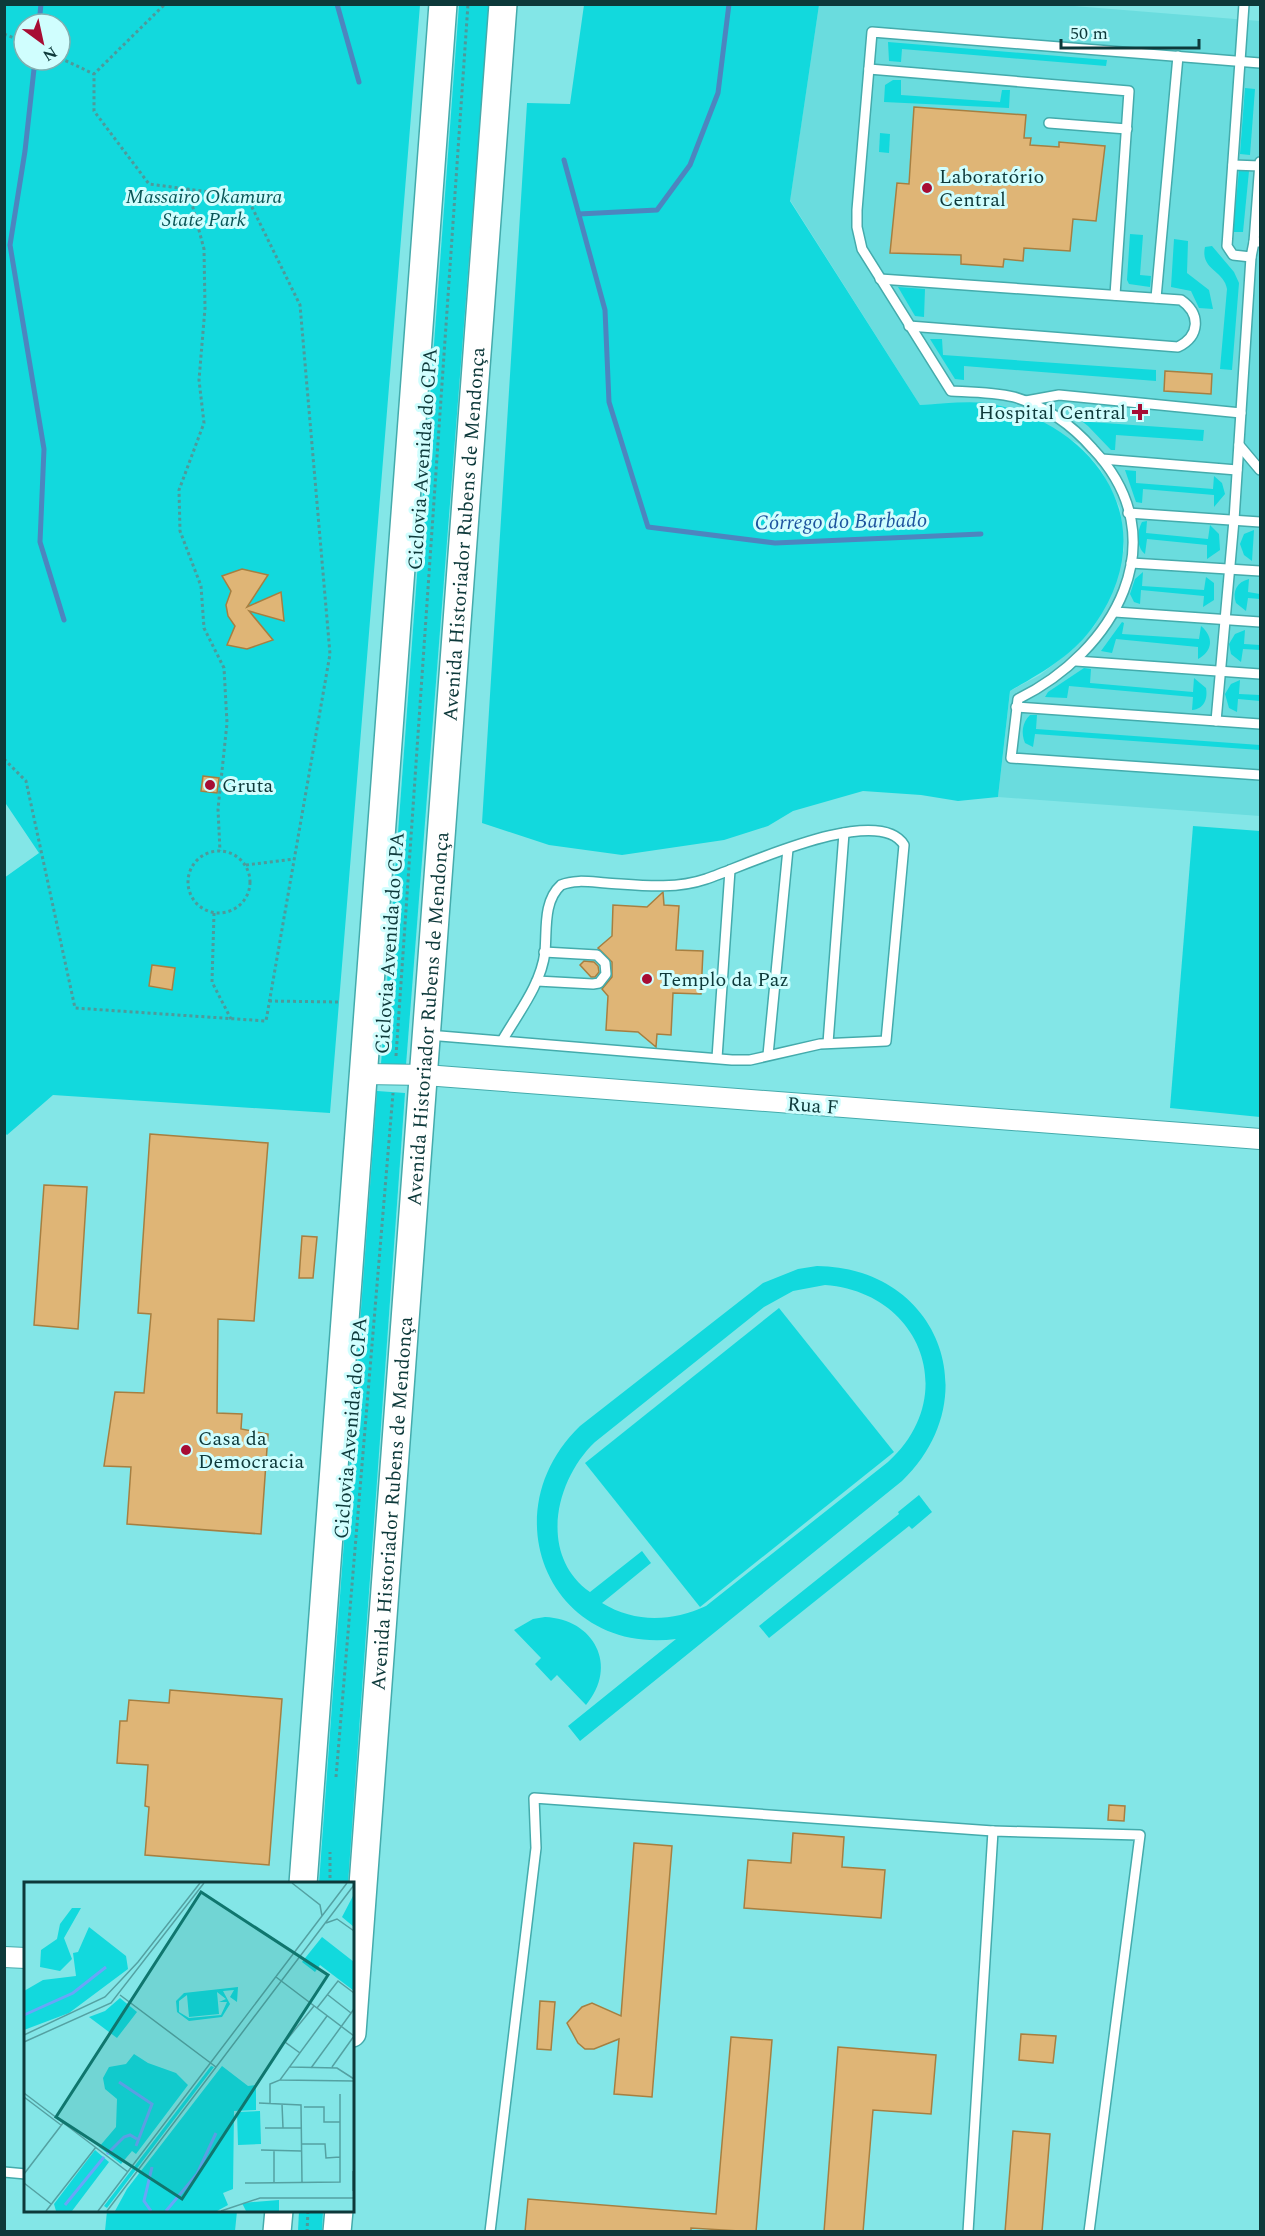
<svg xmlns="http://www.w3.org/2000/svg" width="1265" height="2236" font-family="Spectral,serif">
  <rect width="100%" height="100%" fill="#83e6e7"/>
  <path fill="#6adcde" d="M1049 4 1260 21V816L998 797 1010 691 1040 675 1073 649 1095 625 1124 550 1120 508 1100 468 1079 444 999 405 954 403 920 405 790 200 819 5Z"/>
  <g fill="#12d9dd" fill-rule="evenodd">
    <path d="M5 5H420L330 1113 53 1095 7 1135 4 1132V878L39 853 4 801ZM24 24H60V60H24Z"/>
    <path d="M459 5H489L406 1065 381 1064Z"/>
    <path d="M584 5H819L790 201 920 405C946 404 976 399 1001 406 1105 433 1161 530 1095 624 1074 655 1041 673 1010 691L998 797 958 801 921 795 863 791 793 811 768 826 724 840 622 855 549 845 482 823 527 103 570 104Z"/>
    <path d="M888 42 1107 60 1106 66 902 49 901 62 889 61Z"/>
    <path d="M893 80H901V95L1000 102 1002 90H1010L1009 108 884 102 885 85Z"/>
    <path d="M1245 88 1255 89 1250 155 1240 154Z"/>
    <path d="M880 133 890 134 889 153 879 152Z"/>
    <path d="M1239 170 1249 171 1243 232H1233Z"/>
    <path d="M1130 234 1143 235 1140 275 1151 276 1150 287 1129 284 1127 280Z"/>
    <path d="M1174 239 1188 241 1187 273 1209 290 1213 309 1199 308 1191 291 1171 287Z"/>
    <path d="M1212 246 1234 272 1239 283 1232 370 1220 369 1227 289C1224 270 1200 270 1205 247Z"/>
    <path d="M898 287 925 289 924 317 915 316Z"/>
    <path d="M930 339H942L943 355 1156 370V381L964 366V380L955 379Z"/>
    <path d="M1071 407 1090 409V422L1204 430 1203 441 1116 435 1115 450H1111L1088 426 1071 413Z"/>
    <path d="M1125 470 1136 471V483L1213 489 1214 476 1222 483 1225 494 1214 507V495L1143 489 1142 503 1136 502Z"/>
    <path d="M1147 521 1146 533 1208 539 1210 525 1219 534 1220 550 1207 559V545L1147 539 1145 554C1136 547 1137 531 1142 522Z"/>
    <path d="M1254 530 1252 561 1244 555 1240 544 1244 534Z"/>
    <path d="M1143 572 1142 586 1204 590 1206 577 1214 583V600L1203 607 1204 596 1141 590 1140 604 1134 602 1130 594 1135 579Z"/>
    <path d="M1249 579 1248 592 1260 594V599L1248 598 1246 611 1236 603C1232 591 1237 582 1249 579Z"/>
    <path d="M1122 622 1124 623 1122 634 1199 639 1201 626C1214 637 1213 651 1198 659V647L1116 639 1112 653 1101 651Z"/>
    <path d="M1245 630 1244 644 1260 645V650L1243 649 1241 662 1231 654 1229 644 1235 634Z"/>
    <path d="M1084 668 1091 669 1090 683 1193 692 1194 678 1206 688C1208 699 1204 709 1192 710L1193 697 1069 686 1067 698 1045 697 1048 692Z"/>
    <path d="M1240 680 1239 694 1260 695V701L1238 699 1237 712 1229 708 1225 694 1231 684Z"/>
    <path d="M1030 715H1037L1036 729 1260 745V750L1035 734 1033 747 1025 743C1021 733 1022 723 1030 715Z"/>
    <path d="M1193 826 1260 831V1117L1170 1108Z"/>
    <path d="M377 1091 405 1093 348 1883H319Z"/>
    <path d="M817 1266C938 1267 989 1397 902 1481L580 1741 568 1726 676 1639C550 1655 490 1513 580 1426L763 1283 798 1269ZM825 1285C921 1292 961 1396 888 1462L706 1606C671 1622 635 1623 602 1603L651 1563 642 1551 590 1592C538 1555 555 1480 595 1442L764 1307 793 1291Z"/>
    <path d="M779 1308 894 1452 700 1607 585 1463Z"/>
    <path d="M919 1495 932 1512 912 1529 909 1526 769 1638 759 1626 899 1514 898 1512Z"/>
    <path d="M545 1617C594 1619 619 1666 586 1705L557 1675 551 1681 535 1664 541 1658 514 1630 533 1619Z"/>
    <path d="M107 2211H237L235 2231H105Z"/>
    <path d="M299 2211H323L322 2231H298Z"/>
  </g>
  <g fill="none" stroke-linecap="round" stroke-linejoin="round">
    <g stroke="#4d85bf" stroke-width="5">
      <path d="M337 4 359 82"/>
      <path d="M39 24 41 4"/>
      <path d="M35 60 25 151 10 245 44 449 40 542 64 620"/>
      <path d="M564 160 605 310 609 402 648 527 775 543 981 534"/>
      <path d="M579 214 657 210 690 165 718 93 729 4"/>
    </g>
  </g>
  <g fill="#dfb576" stroke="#a67f41" stroke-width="1.5">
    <path d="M914 107 1026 115 1024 138H1031L1030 145 1059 147V142L1105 146 1096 221 1073 219 1070 251 1024 248 1023 261 1004 259 1003 267 961 264V255L890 253 897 183 909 184Z"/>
    <path d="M1165 371 1212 374 1211 394 1164 391Z"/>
    <path d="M242 569 268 575 247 607 281 592 284 621 249 611 273 640 247 649 227 645 235 626 228 616 226 605 231 591 222 576Z"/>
    <path d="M203 776 219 778 217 793 201 791Z"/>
    <path d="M663 892 664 905 679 906 676 950 703 951 701 994 673 993 671 1035 657 1034 656 1047 638 1032 606 1030 608 996 602 989 612 977V962L598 948 612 936 613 905 647 907Z"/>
    <path d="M584 961 594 962 598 966 599 972 595 977H591L580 965Z"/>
    <path d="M152 965 175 968 172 990 149 986Z"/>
    <path d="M150 1134 268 1143 254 1321 218 1319 217 1413 242 1414 241 1429 268 1434 261 1534 127 1524 131 1467 104 1466 115 1392 144 1393 151 1314 138 1313Z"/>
    <path d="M44 1185 87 1187 78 1329 34 1325Z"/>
    <path d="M302 1236 317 1237 313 1278H299Z"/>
    <path d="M170 1690 282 1699 269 1865 145 1855 149 1807 145 1806 148 1765 117 1763 120 1721H127L129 1700 169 1703Z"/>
    <path d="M1109 1805 1125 1806 1124 1821 1108 1820Z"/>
    <path d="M793 1833 844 1837 842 1867 885 1870 881 1918 744 1908 748 1860 791 1863Z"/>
    <path d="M634 1843 672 1846 652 2097 614 2094 619 2039 594 2049H585L578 2043 567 2023 582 2007 592 2003 621 2016Z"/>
    <path d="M540 2001 555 2002 551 2050 537 2049Z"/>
    <path d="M1021 2034 1056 2036 1053 2063 1019 2060Z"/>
    <path d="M731 2037 772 2040 756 2232 691 2228V2232H525L528 2199 716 2214Z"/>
    <path d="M838 2047 936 2055 931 2114 873 2110 863 2232H824Z"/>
    <path d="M1013 2131 1050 2134 1042 2232H1005Z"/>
  </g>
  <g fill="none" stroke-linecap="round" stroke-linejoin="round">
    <g stroke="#44abac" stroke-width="12">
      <g id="lane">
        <path d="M1244 4 1227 246 1233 255 1251 257 1254 242H1260"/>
        <path d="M1260 63 872 32 857 210V227L862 249 951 391C972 392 994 392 1014 397 1045 406 1072 425 1093 449 1179 540 1114 652 1018 699L1011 758 1260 775"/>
        <path d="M869 69 1129 91 1115 295"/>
        <path d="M1049 123 1127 129"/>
        <path d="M1233 165 1260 166"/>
        <path d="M1254 242 1260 162"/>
        <path d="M880 279 1181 300C1201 314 1200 336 1178 347L909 326"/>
        <path d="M1156 298 1178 56"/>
        <path d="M1026 401 1059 395 1241 413"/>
        <path d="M1239 445 1260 470"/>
        <path d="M1102 459 1237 470"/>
        <path d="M1128 513 1260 522"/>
        <path d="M1131 563 1260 571"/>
        <path d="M1115 612 1260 622"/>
        <path d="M1076 661 1260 674"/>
        <path d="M1016 707 1260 724"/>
        <path d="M1216 721 1234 520 1251 257"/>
        <path d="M537 981 593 984 599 983 606 974 605 963 597 955 544 952"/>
        <path d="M428 1035 732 1060H750L820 1044 886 1041 904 845C878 802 742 867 706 879 674 890 638 885 606 883 591 882 575 879 561 885 543 901 547 930 545 952 541 985 518 1013 502 1041"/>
        <path d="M828 1043 844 833"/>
        <path d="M768 1055 788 849"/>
        <path d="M717 1058 730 870"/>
        <path d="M4 2172 26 2174"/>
        <path d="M490 2232 536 1848 534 1798 993 1831"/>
        <path d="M968 2232 993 1831 1140 1835 1089 2232"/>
      </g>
    </g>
    <g stroke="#44abac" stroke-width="22">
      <g id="street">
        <path d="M365 1074 425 1075 1260 1139"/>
        <path d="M4 1957 26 1958"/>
      </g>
    </g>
    <g stroke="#44abac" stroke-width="30">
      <g id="secondary">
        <path d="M303 1884 443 4"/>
        <path id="s1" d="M352 2033 503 4"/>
        <path d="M277 2232 279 2210"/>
        <path d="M337 2232 339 2210"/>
      </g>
    </g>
    <g stroke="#4f999a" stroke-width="3" stroke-dasharray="3 3" stroke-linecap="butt">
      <path d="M4 34 24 42"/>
      <path d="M60 58 94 74"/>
      <path d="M188 189 204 249 205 308 199 380 204 423 179 490 180 531 201 586 204 628 224 668 227 723 218 809 220 851"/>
      <path d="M4 759 26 781 75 1008 266 1021 330 654 300 305 247 197 149 184 94 111V74L165 4"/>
      <circle cx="219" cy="882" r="31"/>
      <path d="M246 865 294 859"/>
      <path d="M214 913 212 982 231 1019"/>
      <path d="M269 1001 339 1002"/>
      <path d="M396 1056 468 4"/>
      <path d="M336 1777 393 1093"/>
      <path d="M330 1884V1852"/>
      <path d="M307 2232 308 2210"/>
    </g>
    <use href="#lane" stroke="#fff" stroke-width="9"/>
    <use href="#street" stroke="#fff" stroke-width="20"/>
    <use href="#secondary" stroke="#fff" stroke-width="27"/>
  </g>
  <g fill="#a70d34" stroke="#d0fefe" stroke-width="2">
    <circle cx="927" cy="188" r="6"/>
    <path d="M1137 403h6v6h6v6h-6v6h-6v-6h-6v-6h6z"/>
    <circle cx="210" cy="785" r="6"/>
    <circle cx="647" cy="979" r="6"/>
    <circle cx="186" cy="1450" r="6"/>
  </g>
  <g text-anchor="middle" stroke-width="6" stroke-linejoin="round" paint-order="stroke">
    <g font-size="20" fill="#0d393a" stroke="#d0fefe" text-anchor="start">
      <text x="939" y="183">Laboratório<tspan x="939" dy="23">Central</tspan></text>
      <text x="1126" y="419" text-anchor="end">Hospital Central</text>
      <text x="222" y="792">Gruta</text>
      <text x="659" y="986">Templo da Paz</text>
      <text x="198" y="1445">Casa da<tspan x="198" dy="23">Democracia</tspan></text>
    </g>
    <g font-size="20" font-style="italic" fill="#085556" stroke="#d0fefe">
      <text x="204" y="203">Massairo Okamura<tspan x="204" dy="23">State Park</tspan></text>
    </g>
    <g font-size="20" fill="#0d393a" stroke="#d0fefe">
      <text transform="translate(422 459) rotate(-86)" y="7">Ciclovia Avenida do CPA</text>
      <text dy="7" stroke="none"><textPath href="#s1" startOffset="1503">Avenida Historiador Rubens de Mendonça</textPath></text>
      <text transform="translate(389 943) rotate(-86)" y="7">Ciclovia Avenida do CPA</text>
      <text dy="7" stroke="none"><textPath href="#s1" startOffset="1017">Avenida Historiador Rubens de Mendonça</textPath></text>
      <text transform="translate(813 1105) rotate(4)" y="7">Rua F</text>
      <text transform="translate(350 1428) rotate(-85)" y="7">Ciclovia Avenida do CPA</text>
      <text dy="7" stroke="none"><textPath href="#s1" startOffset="531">Avenida Historiador Rubens de Mendonça</textPath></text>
    </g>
    <g font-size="21" font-style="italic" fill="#1c549e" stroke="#d0fefe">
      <text transform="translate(841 521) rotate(-1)" y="7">Córrego do Barbado</text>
    </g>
  </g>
  <g transform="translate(24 1882)">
    <rect width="330" height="330" fill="#83e6e7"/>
    <path d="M330 12V45L318 35ZM48 26H57L40 56 48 77 36 89 16 85 17 68 33 57 36 42ZM65 45 102 74 104 87 45 131 0 148V109L19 98 52 94 49 71 54 70ZM298 55 330 80V109L296 83 291 90 278 80ZM214 105 213 120 206 115 210 108 199 109 206 122 198 135 165 139 153 130 152 119 160 111ZM193 110 202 117 195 120H203L197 133 165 136 155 130V119L163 113 165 135 195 132ZM96 116 113 130 93 156 65 135 81 129ZM110 172 124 181 152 191 164 203 112 272 108 269 97 282 75 265 92 245 93 217 81 207 79 196 85 185 102 182ZM187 184 190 185 83 326 80 324ZM198 184 224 204 232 203V228L210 229 209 307 199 311 204 323 193 329H91L103 307ZM236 229 237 262 214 263 213 230ZM71 268 85 280 48 329H32L30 322ZM255 318V329H222L218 321Z" fill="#12d9dd" fill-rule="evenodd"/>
    <path fill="none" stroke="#69a5f8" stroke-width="3" d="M0 133 49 111 82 85M95 200 128 222 112 264M83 272 100 255 106 253 113 257M41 323 80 275M127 329 120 319 128 285M142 329 173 292 192 251"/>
    <path fill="none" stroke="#54a1a2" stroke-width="1.5" d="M268 1 296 23 298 34M302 41 313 37 330 49M252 95 330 154M96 113 192 185M304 113 327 131M293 126 314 99 330 111M0 153 81 115 114 80 176 1M0 160 87 121 180 1M276 171 261 160 290 124M266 185 313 186 330 197M308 185 330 154M287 186 330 127M256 198 330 199M0 211 104 290M0 215 37 243M235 221 277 223 278 300M246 222V202L256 198 303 134M258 222 259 246M280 225H300V240H316M241 246H277M277 262H301L302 276 316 275M237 268 277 269M0 292 39 241M250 300V268M0 301 27 322M221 301 316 300V212M329 309V289M22 329 72 265M74 329 323 1M83 329 330 3M197 329 236 316H330"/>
    <path fill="#0f766e" fill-opacity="0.15" stroke="#0f766e" stroke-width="3" d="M177 10 304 93 158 317 32 235Z"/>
    <rect width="330" height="330" fill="none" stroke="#0d393a" stroke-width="3"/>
  </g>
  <rect width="1265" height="2236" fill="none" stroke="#0d393a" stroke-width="12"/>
  <g transform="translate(42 42) rotate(147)"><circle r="28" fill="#d0fefe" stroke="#82afb0" stroke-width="1.5"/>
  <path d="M0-4.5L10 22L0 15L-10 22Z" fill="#a70d34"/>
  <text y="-9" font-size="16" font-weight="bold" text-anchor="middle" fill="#0d393a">N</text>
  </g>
  <path d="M1061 39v9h138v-9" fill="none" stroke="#0d393a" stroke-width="3"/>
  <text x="1070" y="39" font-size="18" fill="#0d393a" stroke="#d0fefe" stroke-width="4.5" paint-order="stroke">50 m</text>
</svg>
